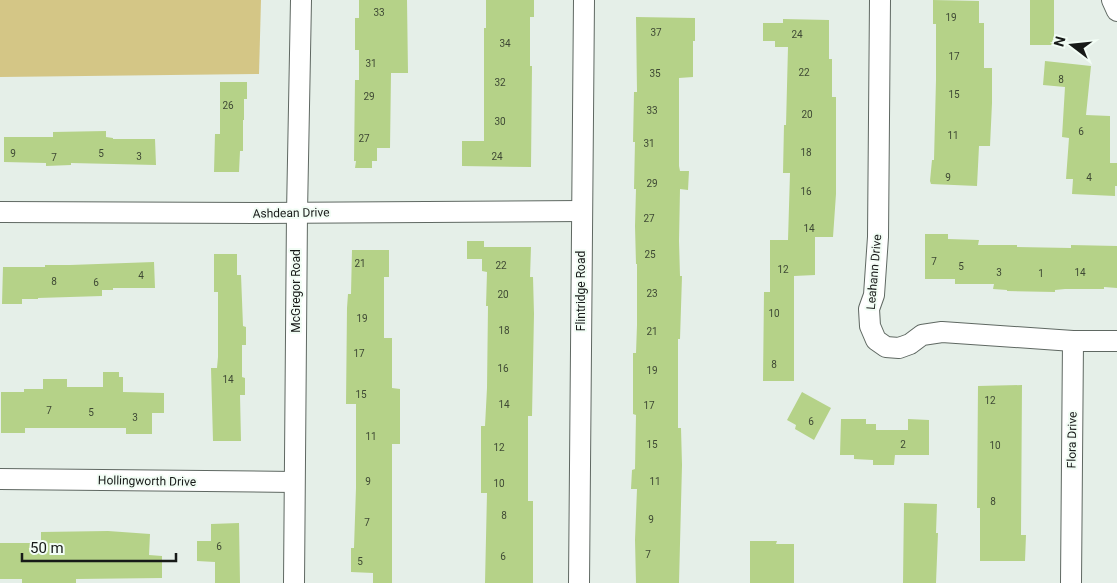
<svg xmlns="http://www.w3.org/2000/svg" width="1117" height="583" font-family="Roboto,sans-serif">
  <rect width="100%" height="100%" fill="#e5efe8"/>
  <path fill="#d4c686" d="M0 0H261L259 74 0 77Z"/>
  <g fill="#b5d288">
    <path d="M359 0H407L408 73H391L390 148H377V161H372V168H355L356 161H354L355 80H359V50H355V18H359Z"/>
    <path d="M486 0H534V17H530V66H532L531 167 462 166V141H484V28H486Z"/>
    <path d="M933 0 979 1V23H984V68H992V103L990 146H979L977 186 931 184 930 181 932 160H934L936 80V24H933Z"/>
    <rect x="1030" y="0" width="24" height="45"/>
    <path d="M636 17 695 18V41H693V77L679 78V166L680 171H689L688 190 680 189 679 241 680 276H682L680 339H678V428H681L682 465 679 583H636L635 540 637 489H631L632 470 635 469 636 415 633 414V353H636L637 325V264H636L635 226 636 189H634L635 142H633L634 92H637Z"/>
    <path d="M783 19 829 20V59H832V97H836V194L833 237H815V275L794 276V381H763L764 292H770V240H788L790 173H783L784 125H786L788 47H775V41H763V23H783Z"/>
    <path d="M1045 61 1091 66 1086 115 1110 116V163H1117V186H1115V196L1072 194 1073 179H1066L1069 138 1062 137 1065 87 1043 85Z"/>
    <path d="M220 82H247V99H244V120H243V151H240L239 172H214L215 134H220Z"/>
    <path d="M106 131V137L113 138V139H155L156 165 71 163V165L46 166V163L4 162V137H53V132Z"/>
    <path d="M925 234H948V239L979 240 978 245H1017V247L1071 248V245L1117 246V288L1104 287V289H1065L1055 290V292L1007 291V290L993 289 994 284H955V279H925Z"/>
    <path d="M467 241H484V247H531L530 277H533L534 314 532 416H528V501H533V583H485L487 493H481V426H485L487 388 488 306H486L487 272 482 271V259H467Z"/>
    <path d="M352 250H389V277H384V338H392V388L400 389V444H392V583H373V573L351 572V548H354L356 488V404H346L347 308 348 294H351Z"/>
    <path d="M214 254H237V275H241L243 326 246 327V345H242V377L245 378V395H240L241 441H213L211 368H217L218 357V292H214Z"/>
    <path d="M154 262 155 288H113V290H102V296L38 298V299H22V304H2L3 267H45V265H70Z"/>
    <path d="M103 372H119V377H123V392L164 393V413H152V434H126V428H25V433H1V392H24V389H43V379H67V387H103Z"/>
    <path d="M1022 385 1021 535H1026L1025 561H980V508H977L978 386Z"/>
    <path d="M802 392 831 408 814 440 795 429 796 425 787 420Z"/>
    <path d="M841 419H866V424H876V430H908V419L929 420V455H895L894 465H873V460L854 459V455H840Z"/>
    <path d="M904 503 937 504 936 533H938L936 583H903Z"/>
    <path d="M239 523 240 583H215V562L197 561V541H211V524Z"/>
    <path d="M108 531 150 534 149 555 162 556V578L76 579V583H22V579H0V543H41V532Z"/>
    <path d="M750 541H777L776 544H794V583H750Z"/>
  </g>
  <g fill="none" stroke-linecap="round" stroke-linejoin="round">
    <g stroke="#5f6862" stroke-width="22">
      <g id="minor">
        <path d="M880 0 878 237 874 295 869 309 870 326 876 340 886 347 899 348 910 344 922 335 942 332 1073 341H1117"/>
        <path d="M1112 0 1117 11"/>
        <path d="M0 212 260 213 582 211"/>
        <path d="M0 479 294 482"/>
        <path d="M294 583 297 213 301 0"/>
        <path d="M579 583 584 0"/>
        <path d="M1071 583 1073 341"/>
      </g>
    </g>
    <use href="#minor" stroke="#fff" stroke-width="20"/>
  </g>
  <g text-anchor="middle" stroke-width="4" stroke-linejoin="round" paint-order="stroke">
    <g font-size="10" fill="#3e4834">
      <text x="379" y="16">33</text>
      <text x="951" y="21">19</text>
      <text x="656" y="36">37</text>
      <text x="797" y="38">24</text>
      <text x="505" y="47">34</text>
      <text x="954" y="60">17</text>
      <text x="371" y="67">31</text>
      <text x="804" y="76">22</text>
      <text x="655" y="77">35</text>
      <text x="1061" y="83">8</text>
      <text x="500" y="86">32</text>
      <text x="954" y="98">15</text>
      <text x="369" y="100">29</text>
      <text x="228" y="109">26</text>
      <text x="652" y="114">33</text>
      <text x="807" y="118">20</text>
      <text x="500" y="125">30</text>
      <text x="1081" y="135">6</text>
      <text x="953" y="139">11</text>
      <text x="364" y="142">27</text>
      <text x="649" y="147">31</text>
      <text x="806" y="156">18</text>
      <text x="13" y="157">9</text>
      <text x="101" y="157">5</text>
      <text x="139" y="160">3</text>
      <text x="497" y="160">24</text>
      <text x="54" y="161">7</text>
      <text x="948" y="181">9</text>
      <text x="1089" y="181">4</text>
      <text x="652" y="187">29</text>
      <text x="806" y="195">16</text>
      <text x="649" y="222">27</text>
      <text x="809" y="232">14</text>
      <text x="650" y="258">25</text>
      <text x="934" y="265">7</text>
      <text x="360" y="267">21</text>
      <text x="501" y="269">22</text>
      <text x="961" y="270">5</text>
      <text x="783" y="273">12</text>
      <text x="999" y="276">3</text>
      <text x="1080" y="276">14</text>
      <text x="1041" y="277">1</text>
      <text x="141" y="279">4</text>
      <text x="54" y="285">8</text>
      <text x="96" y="286">6</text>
      <text x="652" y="297">23</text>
      <text x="503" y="298">20</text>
      <text x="774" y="317">10</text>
      <text x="362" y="322">19</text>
      <text x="504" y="334">18</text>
      <text x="652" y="335">21</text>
      <text x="359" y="357">17</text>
      <text x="774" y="368">8</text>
      <text x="503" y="372">16</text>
      <text x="652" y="374">19</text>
      <text x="228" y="383">14</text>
      <text x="361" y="398">15</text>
      <text x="990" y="404">12</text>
      <text x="504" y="408">14</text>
      <text x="649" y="409">17</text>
      <text x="49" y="414">7</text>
      <text x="91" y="416">5</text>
      <text x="135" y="421">3</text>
      <text x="811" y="425">6</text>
      <text x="371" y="440">11</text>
      <text x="652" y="448">15</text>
      <text x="903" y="448">2</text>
      <text x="995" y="449">10</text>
      <text x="499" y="451">12</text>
      <text x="368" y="485">9</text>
      <text x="655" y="485">11</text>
      <text x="499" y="487">10</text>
      <text x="993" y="505">8</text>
      <text x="504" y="519">8</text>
      <text x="651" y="523">9</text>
      <text x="367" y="526">7</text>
      <text x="219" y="550">6</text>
      <text x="648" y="558">7</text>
      <text x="503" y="560">6</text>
      <text x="360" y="565">5</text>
    </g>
    <g font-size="12" fill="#171a18" stroke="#f2fdf5">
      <text transform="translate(291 213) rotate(-1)" y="4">Ashdean Drive</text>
      <text transform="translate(874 272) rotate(-85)" y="4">Leahann Drive</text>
      <text transform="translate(296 291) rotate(-90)" y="4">McGregor Road</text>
      <text transform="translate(581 291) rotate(-90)" y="4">Flintridge Road</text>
      <text transform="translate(1072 440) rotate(-89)" y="4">Flora Drive</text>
      <text transform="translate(147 481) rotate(1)" y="4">Hollingworth Drive</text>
    </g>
  </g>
  <g transform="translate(1072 45) rotate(286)" stroke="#f2fdf5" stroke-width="4" paint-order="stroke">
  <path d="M0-4L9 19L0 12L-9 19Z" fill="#171a18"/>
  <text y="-8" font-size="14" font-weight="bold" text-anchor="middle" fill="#171a18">N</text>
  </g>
  <path d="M22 553v8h154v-8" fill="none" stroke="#171a18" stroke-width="2.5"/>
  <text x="30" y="553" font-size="15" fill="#171a18" stroke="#f2fdf5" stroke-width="4" paint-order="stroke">50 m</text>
</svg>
